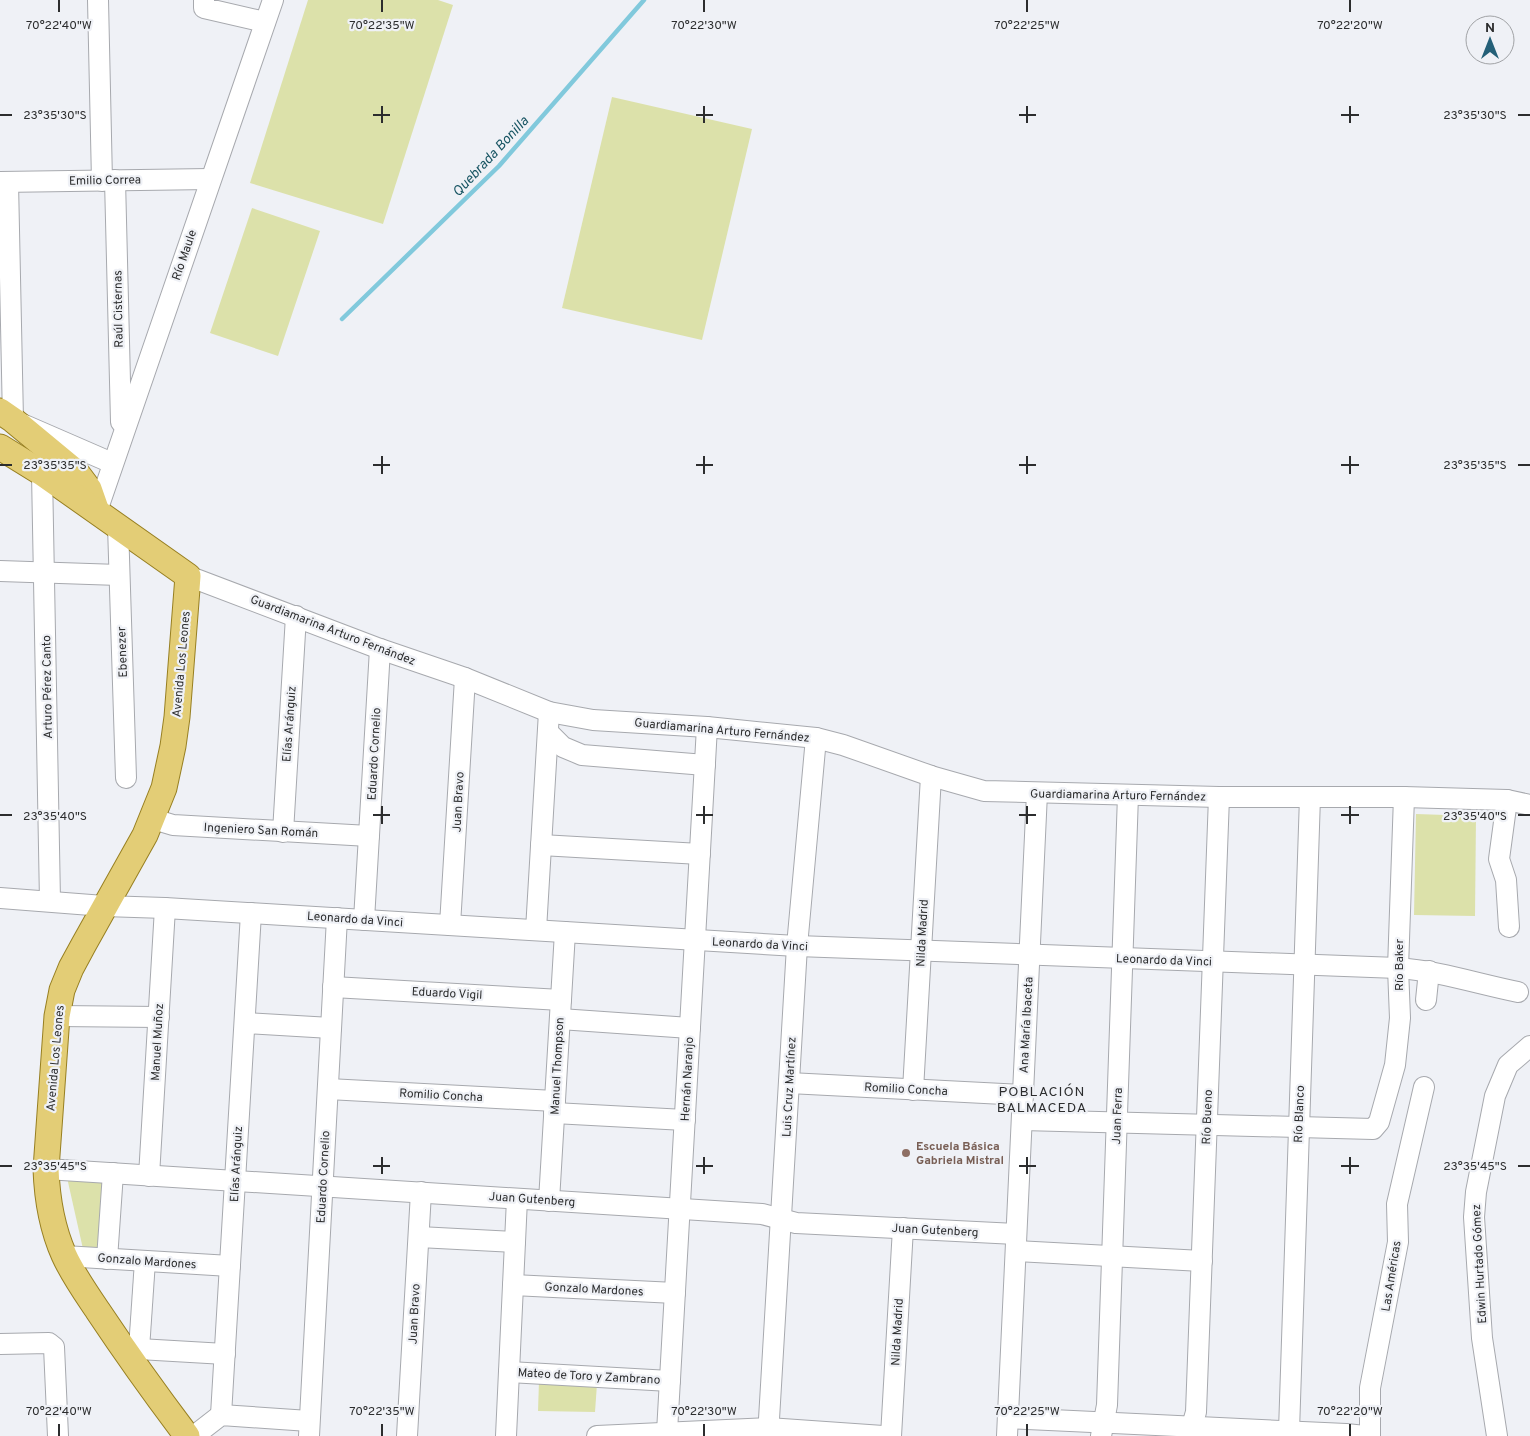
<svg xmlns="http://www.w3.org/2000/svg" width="1530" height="1436" font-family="Overpass,sans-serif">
  <rect width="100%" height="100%" fill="#eff1f6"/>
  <g fill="#dce1aa">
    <path d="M308 0H438L453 5 383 224 250 183Z"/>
    <path d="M612 97 752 129 702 340 562 308Z"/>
    <path d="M252 208 320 231 278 356 210 333Z"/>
    <path d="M1416 814 1476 816 1475 916 1414 915Z"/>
    <path d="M70 1175 108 1178 98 1247 93 1250 83 1249 68 1182Z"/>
    <path d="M539 1381 597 1384 595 1412 538 1411Z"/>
  </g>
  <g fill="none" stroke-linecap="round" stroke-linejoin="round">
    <path stroke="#81c9dc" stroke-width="4.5" d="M342 319 499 166 644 0"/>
    <g stroke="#a7a9ae" stroke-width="22">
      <g id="minor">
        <path d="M98 0 102 181"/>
        <path d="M204 0V8L265 22"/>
        <path d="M115 180 121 422"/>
        <path d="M0 182 210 179"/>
        <path d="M8 182 13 420 112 463"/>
        <path d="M42 473 50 901"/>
        <path d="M97 511 273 0"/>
        <path d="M118 526 126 778"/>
        <path d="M0 571 119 575"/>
        <path d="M188 576 380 649 465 678 549 712 593 720 707 727 816 738 843 745 931 776 984 791 1219 797H1404L1507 800 1530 805"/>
        <path d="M548 732 563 747 582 755 705 765"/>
        <path d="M1507 800 1499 859 1506 880 1509 927"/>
        <path d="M153 819 173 825 369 836"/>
        <path d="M283 832 296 616"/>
        <path d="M541 845 700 854"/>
        <path d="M0 898 104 906 165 908 797 946 1398 968C1439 971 1478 984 1518 992"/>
        <path d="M364 920 380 649"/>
        <path d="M450 925 465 678"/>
        <path d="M536 930 549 712"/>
        <path d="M333 987 561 1000"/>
        <path d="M1426 1000 1429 971"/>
        <path d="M57 1016 159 1017"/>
        <path d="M560 1019 690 1028"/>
        <path d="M245 1023 331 1028"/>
        <path d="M789 1083 1023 1095"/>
        <path d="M328 1089 555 1101"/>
        <path d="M913 1090 931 776"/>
        <path d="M554 1113 685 1120"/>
        <path d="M1022 1120 1373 1129 1379 1122 1395 1065 1400 1018 1398 968 1404 797"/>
        <path d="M46 1169 762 1214 796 1223 1016 1234"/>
        <path d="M149 1176 165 908"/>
        <path d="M549 1201 565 932"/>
        <path d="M419 1237 515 1242"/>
        <path d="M1016 1251 1202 1261"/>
        <path d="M64 1256 230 1266"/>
        <path d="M107 1259 113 1173"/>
        <path d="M513 1285 675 1293"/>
        <path d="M0 1344 49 1343 54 1347 58 1436"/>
        <path d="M139 1349 145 1261"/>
        <path d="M129 1357 139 1349 225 1354"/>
        <path d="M509 1372 670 1381"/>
        <path d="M221 1415 251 913"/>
        <path d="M1008 1418 1346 1434 1365 1436"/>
        <path d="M1289 1431 1310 797"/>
        <path d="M667 1432 707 727"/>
        <path d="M194 1436 221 1415 309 1421"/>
        <path d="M309 1436 337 918"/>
        <path d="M407 1436 421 1192"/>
        <path d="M506 1436 517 1199"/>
        <path d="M597 1436 768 1428 883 1436"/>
        <path d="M768 1436 797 946 816 738"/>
        <path d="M891 1436 903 1228"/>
        <path d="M1007 1436 1037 793"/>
        <path d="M1101 1436 1107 1405 1128 795"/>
        <path d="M1189 1436 1196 1412 1219 797"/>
        <path d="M1370 1436V1388L1398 1242 1397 1204 1424 1087"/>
        <path d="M1497 1436 1482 1338 1474 1217 1476 1192 1495 1096 1508 1065 1530 1046"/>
      </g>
    </g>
    <g stroke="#977f21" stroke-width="27">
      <g id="major">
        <path d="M0 411 13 420 77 473 89 489 96 509"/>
        <path d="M0 447 42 473 188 576 177 717 173 746 164 788 145 835 84 944 71 968 62 990 57 1016 46 1169C47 1198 52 1228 64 1255 73 1275 86 1293 98 1311 126 1353 156 1395 187 1436"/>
      </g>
    </g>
    <use href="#minor" stroke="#fff" stroke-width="20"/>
    <use href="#major" stroke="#e3cd76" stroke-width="25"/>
  </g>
  <path fill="none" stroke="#2c2d2e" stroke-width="2" d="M59 0V12M382 0V12M704 0V12M1027 0V12M1350 0V12M382 106V123M704 106V123M1027 106V123M1350 106V123M0 115H12M373 115H390M696 115H713M1019 115H1036M1341 115H1359M1518 115H1530M382 456V474M704 456V474M1027 456V474M1350 456V474M0 465H12M373 465H390M696 465H713M1019 465H1036M1341 465H1359M1518 465H1530M382 806V824M704 806V824M1027 806V824M1350 806V824M0 815H12M373 815H390M696 815H713M1019 815H1036M1341 815H1359M1518 815H1530M382 1157V1174M704 1157V1174M1027 1157V1174M1350 1157V1174M0 1166H12M373 1166H390M696 1166H713M1019 1166H1036M1341 1166H1359M1518 1166H1530M59 1424V1436M382 1424V1436M704 1424V1436M1027 1424V1436M1350 1424V1436"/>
  <circle fill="#8d6e63" stroke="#eff1f6" stroke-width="2" cx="906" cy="1153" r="5"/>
  <g text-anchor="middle" stroke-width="4.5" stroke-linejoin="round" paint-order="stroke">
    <g font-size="12" fill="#2c2d2e" stroke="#eff1f6">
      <text transform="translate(105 180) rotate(-1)" y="4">Emilio Correa</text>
      <text transform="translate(184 255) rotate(-71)" y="4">Río Maule</text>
      <text transform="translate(118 309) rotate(-91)" y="4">Raúl Cisternas</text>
      <text transform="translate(333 630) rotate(21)" y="4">Guardiamarina Arturo Fernández</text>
      <text transform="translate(122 652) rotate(-92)" y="4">Ebenezer</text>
      <text transform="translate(181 664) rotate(-85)" y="4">Avenida Los Leones</text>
      <text transform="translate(47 687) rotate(-91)" y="4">Arturo Pérez Canto</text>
      <text transform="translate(289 724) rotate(-86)" y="4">Elías Aránguiz</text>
      <text transform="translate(722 730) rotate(5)" y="4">Guardiamarina Arturo Fernández</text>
      <text transform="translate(374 754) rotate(-87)" y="4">Eduardo Cornelio</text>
      <text transform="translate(1118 795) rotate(1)" y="4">Guardiamarina Arturo Fernández</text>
      <text transform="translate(458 802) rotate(-87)" y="4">Juan Bravo</text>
      <text transform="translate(261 830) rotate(3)" y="4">Ingeniero San Román</text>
      <text transform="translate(355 919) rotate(4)" y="4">Leonardo da Vinci</text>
      <text transform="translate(922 933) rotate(-87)" y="4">Nilda Madrid</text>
      <text transform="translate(760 944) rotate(3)" y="4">Leonardo da Vinci</text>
      <text transform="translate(1164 960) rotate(2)" y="4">Leonardo da Vinci</text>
      <text transform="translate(1399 965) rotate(-90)" y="4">Río Baker</text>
      <text transform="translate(447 993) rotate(3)" y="4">Eduardo Vigil</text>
      <text transform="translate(1026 1025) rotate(-87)" y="4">Ana María Ibaceta</text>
      <text transform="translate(157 1042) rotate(-87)" y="4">Manuel Muñoz</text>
      <text transform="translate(55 1058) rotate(-85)" y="4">Avenida Los Leones</text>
      <text transform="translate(557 1066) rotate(-87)" y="4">Manuel Thompson</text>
      <text transform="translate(687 1079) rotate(-87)" y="4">Hernán Naranjo</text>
      <text transform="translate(789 1087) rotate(-87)" y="4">Luis Cruz Martínez</text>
      <text transform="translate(906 1089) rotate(3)" y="4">Romilio Concha</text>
      <text transform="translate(441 1095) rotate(3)" y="4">Romilio Concha</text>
      <text transform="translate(1299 1114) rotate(-88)" y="4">Río Blanco</text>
      <text transform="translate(1117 1116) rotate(-88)" y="4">Juan Ferra</text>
      <text transform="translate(1207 1117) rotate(-88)" y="4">Río Bueno</text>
      <text transform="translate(236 1164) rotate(-87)" y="4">Elías Aránguiz</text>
      <text transform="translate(323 1177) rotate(-87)" y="4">Eduardo Cornelio</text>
      <text transform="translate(532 1199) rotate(4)" y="4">Juan Gutenberg</text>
      <text transform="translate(935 1230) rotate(3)" y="4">Juan Gutenberg</text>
      <text transform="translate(147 1261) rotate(4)" y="4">Gonzalo Mardones</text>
      <text transform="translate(1479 1264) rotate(-93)" y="4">Edwin Hurtado Gómez</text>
      <text transform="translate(1391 1276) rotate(-81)" y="4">Las Américas</text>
      <text transform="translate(594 1289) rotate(3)" y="4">Gonzalo Mardones</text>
      <text transform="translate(414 1314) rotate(-87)" y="4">Juan Bravo</text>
      <text transform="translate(897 1332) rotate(-87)" y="4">Nilda Madrid</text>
      <text transform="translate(589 1376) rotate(3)" y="4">Mateo de Toro y Zambrano</text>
    </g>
    <g font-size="12" font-weight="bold" fill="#785e54" stroke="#eff1f6" text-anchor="start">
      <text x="916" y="1150">Escuela Básica<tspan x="916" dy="14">Gabriela Mistral</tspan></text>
    </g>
    <g font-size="14" font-style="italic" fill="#185563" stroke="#eff1f6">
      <text transform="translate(490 156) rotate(-47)" y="5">Quebrada Bonilla</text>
    </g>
    <g font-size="14" letter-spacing="1" fill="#2c2d2e" stroke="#eff1f6">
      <text x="1042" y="1096">POBLACIÓN<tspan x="1042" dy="16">BALMACEDA</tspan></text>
    </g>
  </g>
  <g font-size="12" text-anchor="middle" fill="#2c2d2e" stroke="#eff1f6" stroke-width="4.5" stroke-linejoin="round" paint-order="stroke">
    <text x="59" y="29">70°22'40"W</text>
    <text x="382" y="29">70°22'35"W</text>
    <text x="704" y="29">70°22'30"W</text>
    <text x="1027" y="29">70°22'25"W</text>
    <text x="1350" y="29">70°22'20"W</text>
    <text x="55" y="119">23°35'30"S</text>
    <text x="1475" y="119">23°35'30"S</text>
    <text x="55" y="469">23°35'35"S</text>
    <text x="1475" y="469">23°35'35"S</text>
    <text x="55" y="820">23°35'40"S</text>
    <text x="1475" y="820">23°35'40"S</text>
    <text x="55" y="1170">23°35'45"S</text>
    <text x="1475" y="1170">23°35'45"S</text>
    <text x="59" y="1415">70°22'40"W</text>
    <text x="382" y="1415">70°22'35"W</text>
    <text x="704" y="1415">70°22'30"W</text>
    <text x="1027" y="1415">70°22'25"W</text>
    <text x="1350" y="1415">70°22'20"W</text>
  </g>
  <g transform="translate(1490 40)"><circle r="24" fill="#eff1f6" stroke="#a1a3a6"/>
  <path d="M0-4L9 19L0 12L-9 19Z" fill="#246078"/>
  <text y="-8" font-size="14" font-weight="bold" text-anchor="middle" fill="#2c2d2e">N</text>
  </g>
</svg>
